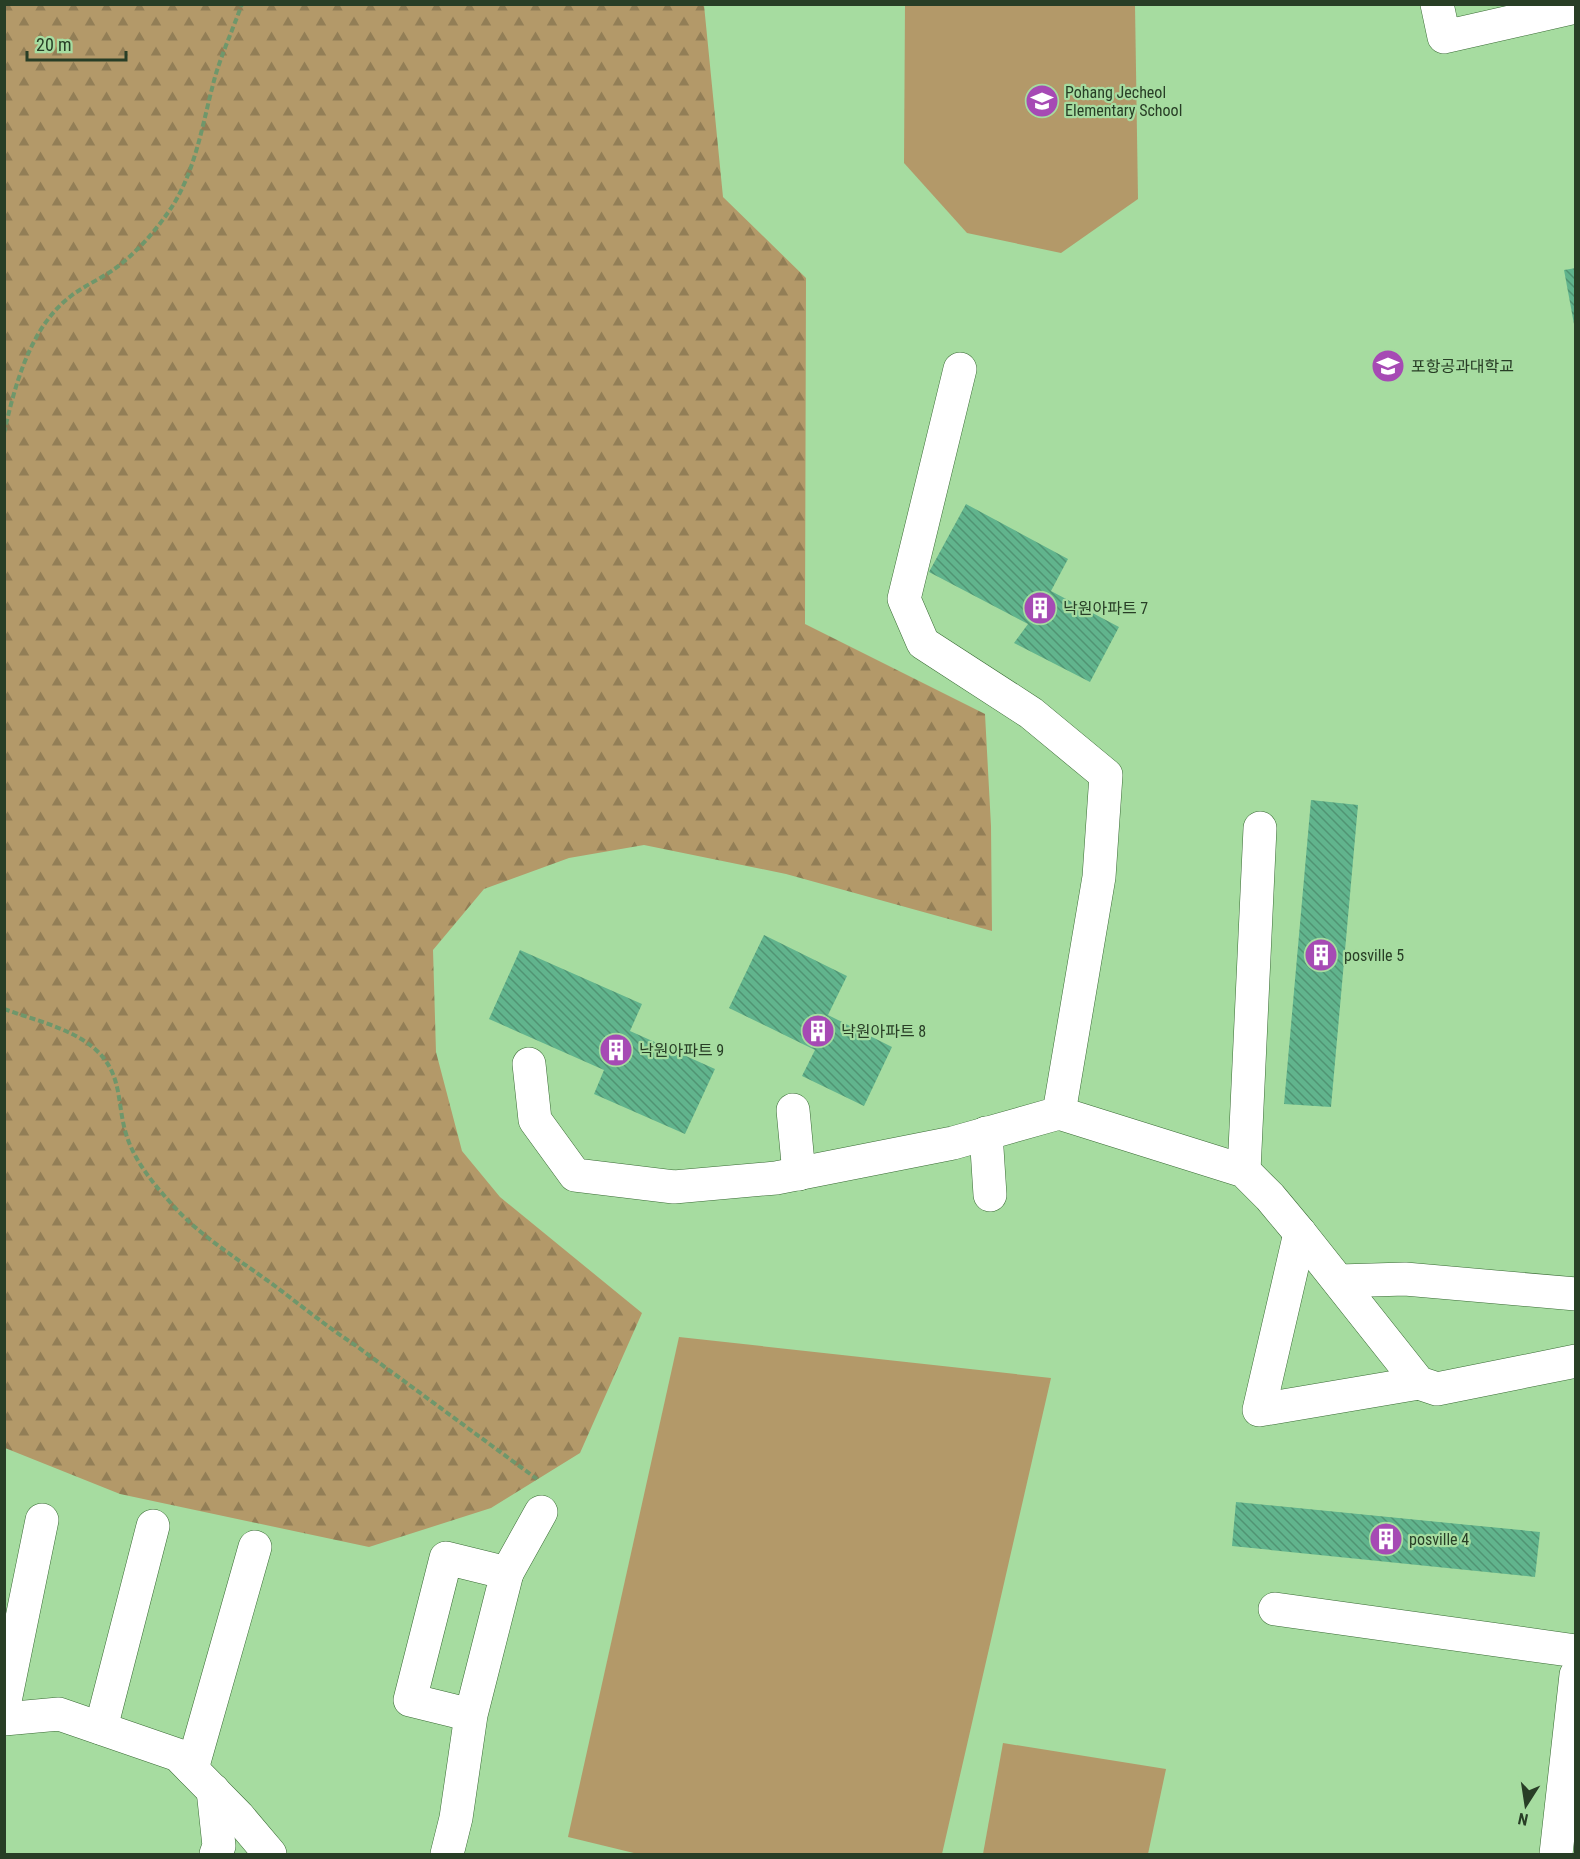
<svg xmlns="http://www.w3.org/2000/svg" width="1580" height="1859" font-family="'Roboto Condensed','Noto Sans KR',sans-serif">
  <defs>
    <pattern id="forest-firs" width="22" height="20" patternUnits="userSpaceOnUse" patternTransform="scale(1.5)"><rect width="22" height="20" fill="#b39969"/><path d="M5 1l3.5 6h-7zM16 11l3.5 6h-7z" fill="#927e56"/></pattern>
    <pattern id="building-back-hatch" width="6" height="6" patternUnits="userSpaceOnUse" patternTransform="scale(1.5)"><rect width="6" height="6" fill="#61b48d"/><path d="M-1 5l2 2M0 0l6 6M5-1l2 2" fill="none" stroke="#509473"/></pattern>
  </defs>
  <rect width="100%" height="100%" fill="#a6dca0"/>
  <path fill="url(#forest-firs)" d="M4 5H704L723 197 806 278 805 624 985 714 991 826 992 931 786 874 644 845 569 858 484 889 433 950 436 1052 462 1151 500 1197 642 1313 580 1453 491 1508 369 1547 120 1494 5 1448Z"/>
  <g fill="#b39969">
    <path d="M905 5H1135L1138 199 1061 253 967 233 904 163Z"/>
    <path d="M679 1337 1051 1378 942 1854H638L568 1837Z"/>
    <path d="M1003 1743 1166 1769 1148 1854H983Z"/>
  </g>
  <g fill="url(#building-back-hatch)">
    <path d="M1576 268V324H1574L1564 270Z"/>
    <path d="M966 504 1068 559 1051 591 1119 627 1090 682 1014 643 1028 624 929 572Z"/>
    <path d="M1311 800 1358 805 1331 1107 1284 1104Z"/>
    <path d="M764 935 847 976 828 1015 892 1047 864 1106 802 1076 815 1050 729 1008Z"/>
    <path d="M520 950 642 1004 630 1031 715 1069 685 1134 594 1094 604 1070 489 1019Z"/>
    <path d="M1236 1502 1540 1532 1535 1577 1232 1546Z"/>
  </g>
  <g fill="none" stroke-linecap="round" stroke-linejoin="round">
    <g stroke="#396b34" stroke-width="34">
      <g id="minor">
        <path d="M1437 4 1444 37 1576 7"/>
        <path d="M960 369 904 599 923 643 1031 713 1106 775 1099 877 1059 1113"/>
        <path d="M529 1064 535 1120 575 1175 674 1187 776 1178 953 1143 1059 1113 1244 1171 1270 1197 1300 1233 1419 1383 1437 1389 1576 1361"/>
        <path d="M793 1110 799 1174"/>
        <path d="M986 1133 990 1195"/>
        <path d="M1244 1171 1260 828"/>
        <path d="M1300 1233 1259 1410 1419 1383"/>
        <path d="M1339 1281 1405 1279 1576 1294"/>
        <path d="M507 1573 541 1512"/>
        <path d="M1275 1609 1576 1651"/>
        <path d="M4 1706 42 1520"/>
        <path d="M4 1719 59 1714 178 1755 238 1816 270 1854"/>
        <path d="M101 1728 153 1526"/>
        <path d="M192 1769 255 1547"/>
        <path d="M213 1790 219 1846 216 1854"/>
        <path d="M447 1854 456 1818 471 1715 507 1573 446 1558 410 1700 471 1715"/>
        <path d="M1556 1854 1576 1675"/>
      </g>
    </g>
    <g stroke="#6f976b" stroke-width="4" stroke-dasharray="6 3" stroke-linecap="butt">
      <path d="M4 433C15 385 30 327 71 296 84 286 100 279 113 270 133 256 153 234 167 214 196 174 202 124 215 77 222 53 233 29 242 4"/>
      <path d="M4 1009C34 1020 71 1028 95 1049 124 1075 116 1104 127 1137 135 1161 152 1182 169 1201 198 1235 235 1257 271 1283 299 1304 326 1326 355 1345L537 1479"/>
    </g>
    <use href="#minor" stroke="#fff" stroke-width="33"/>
  </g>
  <defs>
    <g id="school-disc" transform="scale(1.725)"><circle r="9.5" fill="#a64ab4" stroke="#a6dca0"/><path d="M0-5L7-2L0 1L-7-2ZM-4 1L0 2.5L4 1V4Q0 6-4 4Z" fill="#fff"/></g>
    <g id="university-disc" transform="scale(1.725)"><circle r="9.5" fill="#a64ab4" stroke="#a6dca0"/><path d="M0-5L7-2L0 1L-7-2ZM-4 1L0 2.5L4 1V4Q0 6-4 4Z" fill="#fff"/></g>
    <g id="building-disc" transform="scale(1.725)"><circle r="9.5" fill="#a64ab4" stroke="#a6dca0"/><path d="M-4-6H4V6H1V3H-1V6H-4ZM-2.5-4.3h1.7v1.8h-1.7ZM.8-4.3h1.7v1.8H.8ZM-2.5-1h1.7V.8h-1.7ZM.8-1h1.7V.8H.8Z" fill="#fff"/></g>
  </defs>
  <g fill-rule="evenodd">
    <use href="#school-disc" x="1042" y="101"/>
    <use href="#university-disc" x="1388" y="366"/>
    <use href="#building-disc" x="1040" y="608"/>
    <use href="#building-disc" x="1321" y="955"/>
    <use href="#building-disc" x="818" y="1031"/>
    <use href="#building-disc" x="616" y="1050"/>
    <use href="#building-disc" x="1386" y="1539"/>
  </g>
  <g text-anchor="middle" stroke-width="4.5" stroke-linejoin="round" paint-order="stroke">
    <g font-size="16" fill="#283e26" stroke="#a6dca0" text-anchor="start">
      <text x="1065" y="98">Pohang Jecheol<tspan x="1065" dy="18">Elementary School</tspan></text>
      <text x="1411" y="372">포항공과대학교</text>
      <text x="1063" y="614">낙원아파트 7</text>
      <text x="1344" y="961">posville 5</text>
      <text x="841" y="1037">낙원아파트 8</text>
      <text x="639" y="1056">낙원아파트 9</text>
      <text x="1409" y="1545">posville 4</text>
    </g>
  </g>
  <rect width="1580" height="1859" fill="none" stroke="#283e26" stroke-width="12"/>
  <g transform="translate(1526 1805) rotate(192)" stroke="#a6dca0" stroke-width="4.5" paint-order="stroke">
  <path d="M0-4.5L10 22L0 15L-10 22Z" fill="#283e26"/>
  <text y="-9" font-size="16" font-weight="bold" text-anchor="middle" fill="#283e26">N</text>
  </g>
  <path d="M27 51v9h99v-9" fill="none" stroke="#283e26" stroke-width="3"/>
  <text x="36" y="51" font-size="18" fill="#283e26" stroke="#a6dca0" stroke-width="4.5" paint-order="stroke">20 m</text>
</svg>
